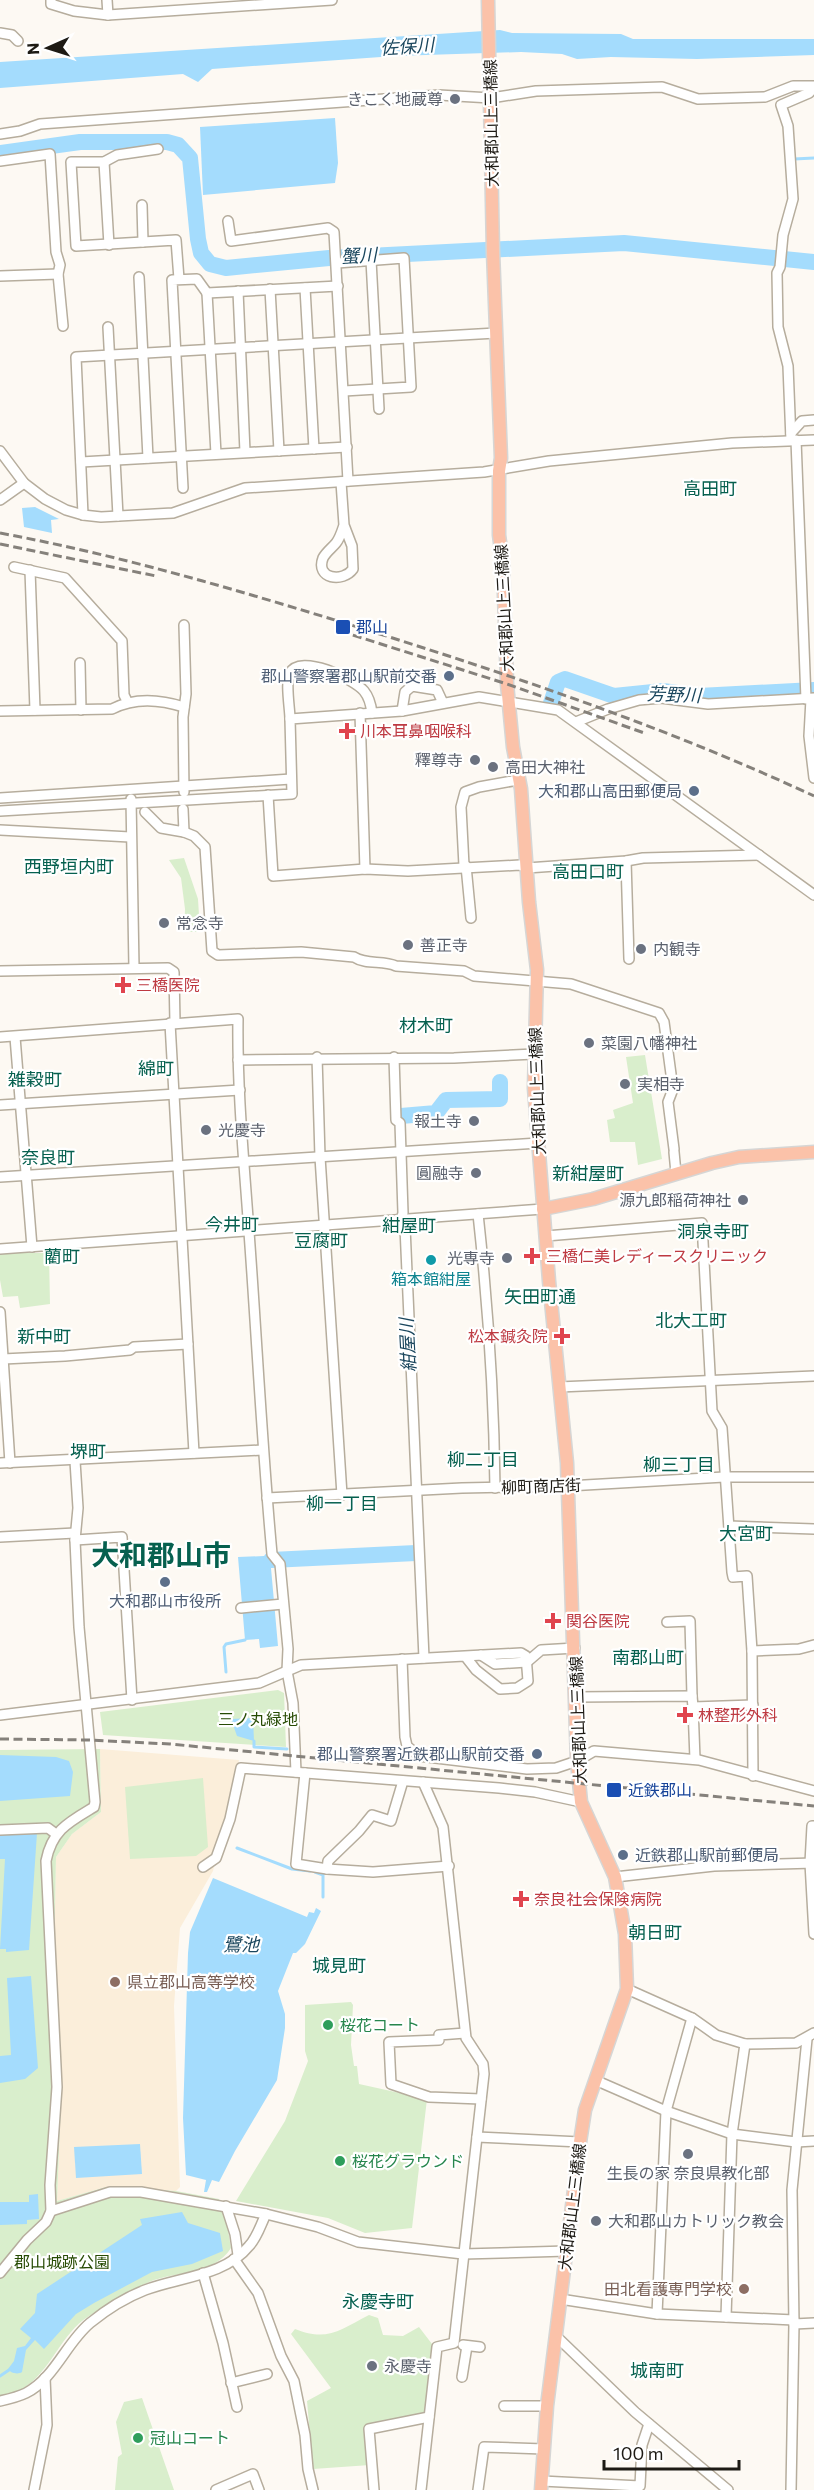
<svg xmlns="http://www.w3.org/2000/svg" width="814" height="2490" font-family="Commissioner,'Noto Sans JP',sans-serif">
  <rect width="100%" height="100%" fill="#fdf9f3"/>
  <path fill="#fbeeda" d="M100 1749 239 1760 213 1871 180 1928 174 2006 180 2187 176 2191 106 2187 57 2201 61 2099 54 1958 56 1857 72 1834 101 1812Z"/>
  <g fill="#d9eecc">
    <path d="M184 858 198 899 200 932H184L185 909 181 878 169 860Z"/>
    <path d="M645 1055 662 1159 638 1165 635 1142H610L607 1120 615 1118 613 1110 633 1103 626 1057Z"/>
    <path d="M0 1253H49L50 1304 20 1308 18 1296 3 1297 0 1280Z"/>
    <path d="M278 1690 284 1693 286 1747 103 1735 100 1712Z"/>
    <path d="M100 1749 101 1812 72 1834 56 1857 54 1958 61 2099 57 2201 106 2187 176 2191 219 2199 226 2218 231 2248C214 2275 176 2271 149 2282 129 2291 108 2304 89 2316 61 2333 51 2372 22 2389 16 2393 7 2394 0 2396V1750Z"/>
    <path d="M203 1778 208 1847 196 1856 130 1859 125 1787Z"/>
    <path d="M351 2002 353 2005 351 2045 354 2066H357L359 2084 427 2099 412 2228 365 2233 328 2218 236 2201 285 2121 308 2061 305 2051V2005Z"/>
    <path d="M369 2315 378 2318 383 2335 403 2336 419 2327 432 2344 424 2415 367 2427 370 2465 313 2469 307 2401 331 2388 291 2334 295 2329C327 2342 340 2330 369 2315Z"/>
    <path d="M142 2398 174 2490H115L118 2457 122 2454 116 2422 124 2402Z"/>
  </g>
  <g fill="#a4dcfd">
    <path d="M500 30 512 33 621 34 633 39H814V55L697 59 611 57 577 59 562 54 521 52 395 56 212 69 198 82 183 74 0 88V62Z"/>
    <path d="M335 118 338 163 335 183 203 195 200 127Z"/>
    <path d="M35 507 59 519 51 520 52 533 24 527 22 508Z"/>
    <path d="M264 1556 270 1557 278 1646 260 1648 259 1639 245 1640 238 1557Z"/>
    <path d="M253 1718 254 1741 237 1736 231 1719Z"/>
    <path d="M0 1755 56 1757 69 1761 73 1772 70 1796 0 1801Z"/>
    <path d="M37 1833 29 1950 6 1952V1949H0L5 1859H0V1834Z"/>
    <path d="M213 1878 307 1917 309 1912 314 1913 316 1908 321 1911 305 1944 296 1953H293L278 1991 285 2014V2028L277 2080 235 2151 219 2182 212 2180 207 2192H204L206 2180 186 2175 183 2118 188 1953 190 1932Z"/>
    <path d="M31 1976 38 2068 25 2079 0 2083V2056L11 2055 7 1978Z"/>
    <path d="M140 2144 142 2174 76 2178 74 2147Z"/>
    <path d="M38 2194 39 2219 27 2220V2224L0 2225V2202H29V2195Z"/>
    <path d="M182 2212 188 2223 220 2233 223 2251 192 2264 152 2272 94 2303 76 2314 44 2349 35 2340 26 2350 22 2372C18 2375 10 2373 8 2369L14 2361 17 2348 25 2346 31 2338 20 2329 35 2313 37 2294 142 2225 140 2219Z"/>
  </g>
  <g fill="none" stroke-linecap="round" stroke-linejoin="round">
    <g stroke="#a4dcfd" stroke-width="3">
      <path d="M794 159 814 158"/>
      <path d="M226 1672 224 1647 226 1644 245 1640"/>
      <path d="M254 1741V1747L287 1749"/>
      <path d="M237 1848 292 1869 310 1871"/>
      <path d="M315 1872 323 1875V1897"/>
      <path d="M0 2376 9 2370"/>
    </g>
    <g stroke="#a4dcfd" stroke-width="16">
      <path d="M0 153 80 142H167L178 145 190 158 198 239 201 253 210 264 226 268 329 258 624 243 814 262"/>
      <path d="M551 703 558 682 565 679 614 696 663 691 699 696 814 690"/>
      <path d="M401 1116 436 1113 446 1100 500 1099V1082"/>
      <path d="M271 1560 416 1553"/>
    </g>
    <g stroke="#b6ad9d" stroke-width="12">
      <g id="minor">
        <path d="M51 0V4L74 11 108 15 332 0"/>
        <path d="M107 0 108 15"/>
        <path d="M0 33 12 35 18 41"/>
        <path d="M0 134 20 131 40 124 439 95 491 98 536 91 662 87 698 99 765 97 793 86H814"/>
        <path d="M158 149 117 155 104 162H71L76 246 176 240 179 279"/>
        <path d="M0 161 50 154 56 252 60 265 58 274 63 326"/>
        <path d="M104 162 109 245"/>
        <path d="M142 205 143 242"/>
        <path d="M228 221 231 241 328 228 334 232 348 481"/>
        <path d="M371 260 379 409"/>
        <path d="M337 263 404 258 411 387 344 391"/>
        <path d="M0 276 58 274"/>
        <path d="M139 277 148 458"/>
        <path d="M305 288 314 449"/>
        <path d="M270 289 279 451"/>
        <path d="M238 291 245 452"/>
        <path d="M207 293 216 454"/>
        <path d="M108 327 118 516"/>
        <path d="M791 433 802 421 814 420"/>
        <path d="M791 440 788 366 778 327 777 273 780 267 783 235 793 199 788 126 781 105 809 93 814 88"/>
        <path d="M796 440 806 699"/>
        <path d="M0 451 24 483 45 499 66 510 83 515 101 517 173 513 245 488 484 472 549 461 732 443 814 440"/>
        <path d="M81 462 347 447"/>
        <path d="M341 482 344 525 352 546 353 569C343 583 315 579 323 558 326 552 332 548 336 543 340 538 342 531 344 525"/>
        <path d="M183 488 172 280 197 279 207 293 338 286"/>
        <path d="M0 500 24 483"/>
        <path d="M83 515 76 357 496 333"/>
        <path d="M14 567 65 578 122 641 124 695 127 701"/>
        <path d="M30 570 35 710"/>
        <path d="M184 625 186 694 183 717 184 792"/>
        <path d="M80 663 81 710"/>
        <path d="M811 699 809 736 814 778"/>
        <path d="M0 711 112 709C135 697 159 699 184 707"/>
        <path d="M402 711 405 692 412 686 437 690 443 703"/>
        <path d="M360 713 365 869"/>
        <path d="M290 719C290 709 285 681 290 673 300 653 354 679 364 691 369 697 371 705 372 713"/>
        <path d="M576 722 608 709 639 700 661 698 708 704 814 698"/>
        <path d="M268 795 273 876 365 869 408 871 520 865 527 868 626 861 643 858 759 855"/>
        <path d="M0 798 291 779"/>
        <path d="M131 799 134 968"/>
        <path d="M0 811 292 794 290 719 402 711 479 697 558 710 814 895"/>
        <path d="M145 812 161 828 184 832 183 809"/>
        <path d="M0 830 130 837"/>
        <path d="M184 832 194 836 205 847 212 951 218 955 301 952 354 957C366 965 383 960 396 966L464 971 474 976 571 984 659 1013 664 1022 673 1089 668 1102 674 1149"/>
        <path d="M626 861 629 959"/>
        <path d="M464 866 461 807 465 792 479 787 518 780"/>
        <path d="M466 866 471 918"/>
        <path d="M0 971 168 968 174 972 175 1023"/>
        <path d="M170 1023 194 1453"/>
        <path d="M0 1037 238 1019C237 1090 244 1161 249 1232 257 1340 262 1447 272 1554L280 1564 288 1649 287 1671 293 1703 296 1772"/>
        <path d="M15 1037 32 1247"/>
        <path d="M317 1057 320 1157 342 1495"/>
        <path d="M394 1057 396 1120 400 1123 403 1213 401 1220 405 1227 424 1658"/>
        <path d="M238 1060 454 1058 534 1054"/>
        <path d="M0 1105 240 1090"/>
        <path d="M674 1152 676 1173"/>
        <path d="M0 1177 538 1143"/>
        <path d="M478 1214C488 1305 494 1396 495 1488"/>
        <path d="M546 1236 702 1223 712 1411 722 1428 732 1572 733 1577 747 1576 752 1651 753 1776"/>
        <path d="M0 1249 543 1209"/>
        <path d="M0 1312 10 1463"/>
        <path d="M3 1359 65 1356 130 1350 134 1347 188 1344"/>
        <path d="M559 1387 814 1376"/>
        <path d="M0 1463 262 1450"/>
        <path d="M267 1498 462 1488 568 1486 724 1477H814"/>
        <path d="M729 1526 814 1529"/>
        <path d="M0 1537 75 1533"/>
        <path d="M75 1540 122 1537 132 1700"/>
        <path d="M241 1608 283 1604"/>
        <path d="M667 1622 690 1621 692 1696"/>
        <path d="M752 1651 799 1649 814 1645"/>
        <path d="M481 1655 495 1664 527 1662 541 1650 575 1648"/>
        <path d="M402 1659 405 1737 407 1746 419 1756 527 1769 556 1768 577 1761 594 1751 699 1760 814 1791"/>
        <path d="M577 1697 692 1696 693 1707 753 1705"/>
        <path d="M693 1707 695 1759"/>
        <path d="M0 1715 259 1683 301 1665 521 1653 526 1656 528 1681 517 1688 500 1689 476 1670 465 1656"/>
        <path d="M305 1773 296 1864 327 1869 373 1872 449 1866"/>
        <path d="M814 1826H812L810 1863 814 1934"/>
        <path d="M0 1830 48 1828 56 1834"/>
        <path d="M203 1867 216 1858 230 1819 241 1768 499 1788 535 1792 581 1802"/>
        <path d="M327 1869 328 1861 359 1831 372 1815 391 1821 403 1781"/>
        <path d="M615 1877 714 1866 814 1863"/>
        <path d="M627 1989 692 2018 716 2035 745 2044 796 2043 814 2033"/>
        <path d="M465 2033 439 2035V2040L389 2042 391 2084 429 2097 481 2099"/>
        <path d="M595 2080 666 2111 732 2134 796 2142 814 2141"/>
        <path d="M477 2137 580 2142"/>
        <path d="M226 2206 235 2234 238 2255"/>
        <path d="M51 2211 110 2192H141L266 2214 318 2227 358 2242 463 2254 567 2251"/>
        <path d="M234 2259 258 2293 281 2356 294 2381 305 2435 308 2469 313 2490"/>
        <path d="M0 2273 27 2240 46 2222 51 2211 50 2185 57 2087 46 1861C52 1830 69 1822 94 1807L95 1802 79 1627 75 1540 78 1508 75 1461"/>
        <path d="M203 2273 223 2343 237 2407"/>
        <path d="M560 2299 657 2314 794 2320"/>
        <path d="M657 2314 666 2111 692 2018"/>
        <path d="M726 2317 732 2134 745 2044"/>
        <path d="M794 2324 814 2323"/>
        <path d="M557 2337 635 2412 728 2490"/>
        <path d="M463 2345 480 2347"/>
        <path d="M462 2377 467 2346"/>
        <path d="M231 2383 267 2374"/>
        <path d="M0 2401C9 2399 18 2397 26 2393 55 2378 66 2343 90 2323 106 2310 127 2297 145 2290 179 2277 225 2276 249 2246 257 2238 261 2224 266 2214"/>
        <path d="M504 2406H547"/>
        <path d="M542 2481 640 2486 642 2445 649 2424"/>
        <path d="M34 2490 47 2425 45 2378"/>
        <path d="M216 2490 253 2474 259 2490"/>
        <path d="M374 2490 369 2429 429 2417"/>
        <path d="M421 2490 437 2347 454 2343 484 2074 483 2064 466 2038 443 1827 423 1782"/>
        <path d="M478 2490 484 2447 544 2449"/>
        <path d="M791 2490 794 2324 792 2190 807 2039"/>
      </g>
    </g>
    <g stroke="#d6d6d5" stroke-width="15">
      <g id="major">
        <path d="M488 0 493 252 501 458 499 471V535L503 564 507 684 513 747 521 789 529 902 537 970 534 1088 549 1281 567 1463 577 1761 581 1802 615 1877 625 1934 627 1989 585 2110 580 2142 547 2406 541 2490"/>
        <path d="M543 1209 593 1199 712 1163 739 1157 814 1152"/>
      </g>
    </g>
    <use href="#minor" stroke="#fff" stroke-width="9"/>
    <use href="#major" stroke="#fbc2a9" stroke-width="12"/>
    <g stroke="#85817b" stroke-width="3" stroke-dasharray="9 4.5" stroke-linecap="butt">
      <path d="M0 533C124 556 244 592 364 629 517 677 668 728 814 796"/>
      <path d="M0 544 156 576"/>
      <path d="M340 631 507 684 647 734"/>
      <path d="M0 1739 89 1740 170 1744 814 1806"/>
    </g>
  </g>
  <g fill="#6b7280" stroke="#fff" stroke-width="2">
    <circle cx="455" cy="99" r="6"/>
    <circle cx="475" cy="760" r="6"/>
    <circle cx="493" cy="767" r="6"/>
    <circle cx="164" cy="923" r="6"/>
    <circle cx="408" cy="945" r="6"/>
    <circle cx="641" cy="949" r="6"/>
    <circle cx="589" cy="1043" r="6"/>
    <circle cx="625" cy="1084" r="6"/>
    <circle cx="474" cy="1121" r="6"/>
    <circle cx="206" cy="1130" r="6"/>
    <circle cx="476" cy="1173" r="6"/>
    <circle cx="743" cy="1200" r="6"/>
    <circle cx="507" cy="1258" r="6"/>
    <circle cx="688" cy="2154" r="6"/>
    <circle cx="596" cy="2221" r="6"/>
    <circle cx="372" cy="2366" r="6"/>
  </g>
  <g fill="#1a4fb4" stroke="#fff" stroke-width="2">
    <rect x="335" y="619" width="16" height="16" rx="3"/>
    <rect x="606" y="1782" width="16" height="16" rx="3"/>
  </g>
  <g fill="#5c6f8a" stroke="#fff" stroke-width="2">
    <circle cx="449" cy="676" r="6"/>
    <circle cx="694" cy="791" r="6"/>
    <circle cx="165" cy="1582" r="6"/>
    <circle cx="537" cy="1754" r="6"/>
    <circle cx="623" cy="1855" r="6"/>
  </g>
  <g fill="#e0444e" stroke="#fff" stroke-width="2">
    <path d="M344 722h6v6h6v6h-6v6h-6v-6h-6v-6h6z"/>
    <path d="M120 976h6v6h6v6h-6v6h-6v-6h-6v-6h6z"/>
    <path d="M529 1247h6v6h6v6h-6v6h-6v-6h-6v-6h6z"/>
    <path d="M559 1327h6v6h6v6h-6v6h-6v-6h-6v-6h6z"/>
    <path d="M550 1612h6v6h6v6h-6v6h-6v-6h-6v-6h6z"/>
    <path d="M682 1706h6v6h6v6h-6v6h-6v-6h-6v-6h6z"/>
    <path d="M518 1890h6v6h6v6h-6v6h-6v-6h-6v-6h6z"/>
  </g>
  <circle fill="#0f9aa8" stroke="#fff" stroke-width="2" cx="431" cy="1260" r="6"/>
  <g fill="#8d6e63" stroke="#fff" stroke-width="2">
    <circle cx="115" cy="1982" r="6"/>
    <circle cx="744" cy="2289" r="6"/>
  </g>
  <g fill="#2e9e5b" stroke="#fff" stroke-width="2">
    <circle cx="328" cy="2025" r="6"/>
    <circle cx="340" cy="2161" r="6"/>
    <circle cx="138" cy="2438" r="6"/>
  </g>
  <g text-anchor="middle" stroke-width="4.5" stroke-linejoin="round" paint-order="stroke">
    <g font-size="16" fill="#5b616d" stroke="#fff" text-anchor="start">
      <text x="443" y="105" text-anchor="end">きこく地蔵尊</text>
      <text x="463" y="766" text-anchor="end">釋尊寺</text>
      <text x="505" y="773">高田大神社</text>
      <text x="176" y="929">常念寺</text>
      <text x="420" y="951">善正寺</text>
      <text x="653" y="955">内観寺</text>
      <text x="601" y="1049">菜園八幡神社</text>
      <text x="637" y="1090">実相寺</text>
      <text x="462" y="1127" text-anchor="end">報土寺</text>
      <text x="218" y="1136">光慶寺</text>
      <text x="464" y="1179" text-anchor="end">圓融寺</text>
      <text x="731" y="1206" text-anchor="end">源九郎稲荷神社</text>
      <text x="495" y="1264" text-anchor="end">光専寺</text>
      <text x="688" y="2179" text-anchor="middle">生長の家 奈良県教化部</text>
      <text x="608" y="2227">大和郡山カトリック教会</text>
      <text x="384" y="2372">永慶寺</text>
    </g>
    <g font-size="16" fill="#1d1a14" stroke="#fff">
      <text transform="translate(491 123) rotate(-91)" y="6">大和郡山上三橋線</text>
      <text transform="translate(504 608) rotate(-93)" y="6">大和郡山上三橋線</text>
      <text transform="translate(537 1091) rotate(-92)" y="6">大和郡山上三橋線</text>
      <text transform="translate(541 1486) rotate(-2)" y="6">柳町商店街</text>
      <text transform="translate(578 1720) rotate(-92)" y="6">大和郡山上三橋線</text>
      <text transform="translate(572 2207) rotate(-83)" y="6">大和郡山上三橋線</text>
    </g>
    <g font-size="16" fill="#164399" stroke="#fff" text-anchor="start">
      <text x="356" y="633">郡山</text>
      <text x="628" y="1796">近鉄郡山</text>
    </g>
    <g font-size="16" fill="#4e5e75" stroke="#fff" text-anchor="end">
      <text x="437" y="682">郡山警察署郡山駅前交番</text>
      <text x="682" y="797">大和郡山高田郵便局</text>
      <text x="165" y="1607" text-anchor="middle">大和郡山市役所</text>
      <text x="525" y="1760">郡山警察署近鉄郡山駅前交番</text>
      <text x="635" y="1861" text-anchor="start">近鉄郡山駅前郵便局</text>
    </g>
    <g font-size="16" fill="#be3a42" stroke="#fff" text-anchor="start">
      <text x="360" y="737">川本耳鼻咽喉科</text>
      <text x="136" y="991">三橋医院</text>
      <text x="546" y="1262">三橋仁美レディースクリニック</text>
      <text x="548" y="1342" text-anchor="end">松本鍼灸院</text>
      <text x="566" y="1627">関谷医院</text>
      <text x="698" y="1721">林整形外科</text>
      <text x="534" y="1905">奈良社会保険病院</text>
    </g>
    <g font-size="16" fill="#0d838f" stroke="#fff">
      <text x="431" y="1285">箱本館紺屋</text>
    </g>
    <g font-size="16" fill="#274b04" stroke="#fff">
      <text x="258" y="1725">三ノ丸緑地</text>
      <text x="62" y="2268">郡山城跡公園</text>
    </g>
    <g font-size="16" fill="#785e54" stroke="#fff" text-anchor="start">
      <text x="127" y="1988">県立郡山高等学校</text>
      <text x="732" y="2295" text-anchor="end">田北看護専門学校</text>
    </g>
    <g font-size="16" fill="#27864d" stroke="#fff" text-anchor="start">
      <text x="340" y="2031">桜花コート</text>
      <text x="352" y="2167">桜花グラウンド</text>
      <text x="150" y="2444">冠山コート</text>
    </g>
    <g font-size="18" font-style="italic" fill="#1a465d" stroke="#fff">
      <text transform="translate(407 47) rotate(-4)" y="6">佐保川</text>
      <text transform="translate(359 256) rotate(-3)" y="6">蟹川</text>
      <text transform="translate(674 695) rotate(2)" y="6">芳野川</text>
      <text transform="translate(408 1345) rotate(-93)" y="6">紺屋川</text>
      <text x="241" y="1951">鷺池</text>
    </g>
    <g font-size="18" fill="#06604f" stroke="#fff">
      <text x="710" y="495">高田町</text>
      <text x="69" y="873">西野垣内町</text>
      <text x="588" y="878">高田口町</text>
      <text x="426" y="1032">材木町</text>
      <text x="156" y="1075">綿町</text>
      <text x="35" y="1086">雑穀町</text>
      <text x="48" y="1164">奈良町</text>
      <text x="588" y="1180">新紺屋町</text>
      <text x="232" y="1231">今井町</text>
      <text x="409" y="1232">紺屋町</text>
      <text x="713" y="1238">洞泉寺町</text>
      <text x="321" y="1247">豆腐町</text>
      <text x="62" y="1263">藺町</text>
      <text x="540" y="1303">矢田町通</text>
      <text x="691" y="1327">北大工町</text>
      <text x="44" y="1343">新中町</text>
      <text x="88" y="1458">堺町</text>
      <text x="483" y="1466">柳二丁目</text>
      <text x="679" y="1471">柳三丁目</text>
      <text x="342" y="1510">柳一丁目</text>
      <text x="746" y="1540">大宮町</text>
      <text x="648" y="1664">南郡山町</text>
      <text x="655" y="1939">朝日町</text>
      <text x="339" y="1972">城見町</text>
      <text x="378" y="2308">永慶寺町</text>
      <text x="657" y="2377">城南町</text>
    </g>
    <g font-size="28" font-weight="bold" fill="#06604f" stroke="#fff">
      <text x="161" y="1565">大和郡山市</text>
    </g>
  </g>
  <g transform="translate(48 48) rotate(267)" stroke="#ffffff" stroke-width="4.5" paint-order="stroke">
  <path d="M0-4.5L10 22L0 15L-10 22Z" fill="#1d1a14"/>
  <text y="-9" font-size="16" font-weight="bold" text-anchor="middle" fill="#1d1a14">N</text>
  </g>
  <path d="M604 2460v9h135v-9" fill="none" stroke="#1d1a14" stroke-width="3"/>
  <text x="613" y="2460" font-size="18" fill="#1d1a14" stroke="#ffffff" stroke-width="4.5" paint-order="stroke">100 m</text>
</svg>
